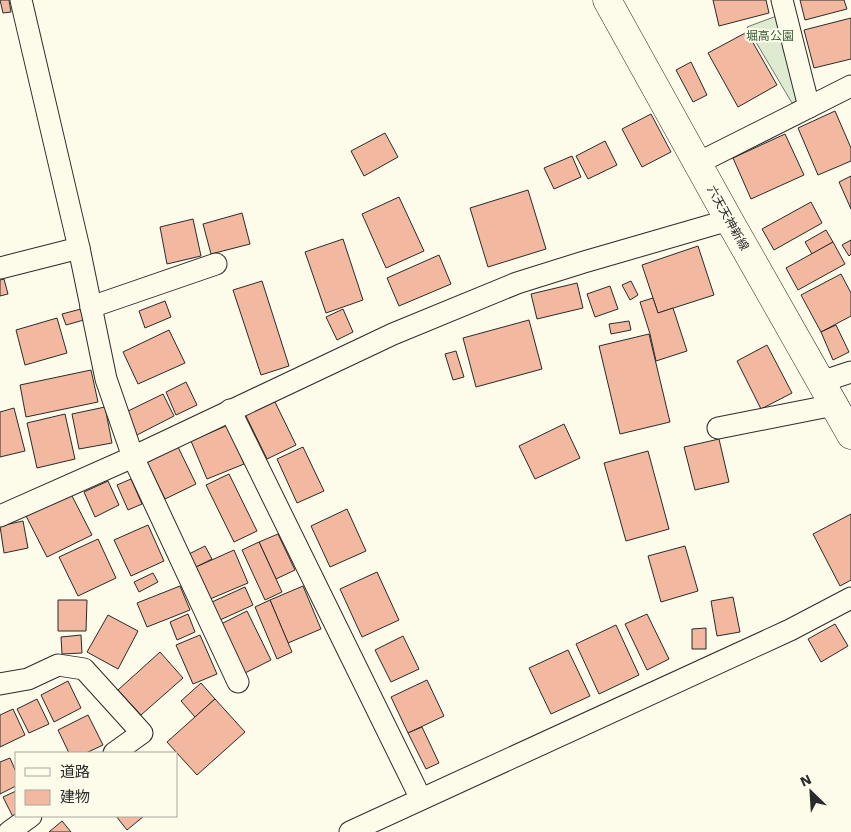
<svg xmlns="http://www.w3.org/2000/svg" width="851" height="832" font-family="'Work Sans','Noto Sans JP',sans-serif">
  <rect width="100%" height="100%" fill="#fdfbea"/>
  <path fill="#deebd1" stroke="#74746e" d="M782 14 803 98 792 103 747 27Z"/>
  <g fill="#f2b8a0" stroke="#2b2b2b">
    <path d="M0 0H9L11 12 3 13Z"/>
    <path d="M713 0H766L769 13 719 26Z"/>
    <path d="M800 0H844L847 9 805 20Z"/>
    <path d="M851 18V59L814 68 804 30Z"/>
    <path d="M747 32 777 85 738 107 708 53Z"/>
    <path d="M691 62 707 95 693 102 676 70Z"/>
    <path d="M835 111 851 148V161L818 175 798 128Z"/>
    <path d="M651 114 671 152 642 167 622 129Z"/>
    <path d="M385 133 398 157 364 176 351 151Z"/>
    <path d="M785 134 804 175 751 199 733 158Z"/>
    <path d="M605 141 617 165 588 179 576 156Z"/>
    <path d="M572 156 581 177 554 189 544 168Z"/>
    <path d="M851 176V209L839 182Z"/>
    <path d="M528 190 546 249 488 267 470 208Z"/>
    <path d="M399 197 424 251 386 268 362 214Z"/>
    <path d="M811 202 822 223 774 250 762 229Z"/>
    <path d="M242 213 250 244 211 254 203 224Z"/>
    <path d="M193 219 201 256 167 264 160 227Z"/>
    <path d="M826 230 833 242 812 254 805 242Z"/>
    <path d="M343 239 363 300 326 313 305 252Z"/>
    <path d="M851 240V254L849 256 842 245Z"/>
    <path d="M833 242 845 264 798 290 786 268Z"/>
    <path d="M698 246 714 295 658 313 642 265Z"/>
    <path d="M439 255 451 284 399 306 387 278Z"/>
    <path d="M841 274 851 293V316L821 332 801 295Z"/>
    <path d="M4 279 8 294 0 296V280Z"/>
    <path d="M262 281 289 366 261 375 233 290Z"/>
    <path d="M631 281 638 295 630 300 622 285Z"/>
    <path d="M577 283 583 308 537 319 531 294Z"/>
    <path d="M610 286 618 309 595 317 587 294Z"/>
    <path d="M653 298 658 313 673 308 687 351 656 361 650 334 640 302Z"/>
    <path d="M165 301 171 317 145 328 139 311Z"/>
    <path d="M81 309 84 320 66 325 62 314Z"/>
    <path d="M343 309 353 332 337 340 326 317Z"/>
    <path d="M57 318 67 353 25 365 16 330Z"/>
    <path d="M529 320 542 369 476 387 463 338Z"/>
    <path d="M629 321 631 330 611 334 609 324Z"/>
    <path d="M836 325 849 352 833 360 821 332Z"/>
    <path d="M169 330 185 363 138 384 123 352Z"/>
    <path d="M649 334 670 422 620 434 599 346Z"/>
    <path d="M767 345 792 393 761 409 737 361Z"/>
    <path d="M456 351 464 377 453 380 445 354Z"/>
    <path d="M91 370 98 402 26 417 20 385Z"/>
    <path d="M186 382 197 405 176 415 166 392Z"/>
    <path d="M163 394 174 416 137 435 126 412Z"/>
    <path d="M274 400 296 445 267 459 245 414Z"/>
    <path d="M105 407 112 443 79 449 72 414Z"/>
    <path d="M14 408 25 451 0 457V412Z"/>
    <path d="M65 414 75 459 37 468 27 423Z"/>
    <path d="M564 424 580 458 535 479 519 446Z"/>
    <path d="M228 425 244 464 207 479 191 441Z"/>
    <path d="M719 439 729 482 695 490 684 447Z"/>
    <path d="M178 447 196 484 165 499 147 462Z"/>
    <path d="M303 447 324 491 297 503 277 459Z"/>
    <path d="M648 451 669 529 626 541 604 463Z"/>
    <path d="M229 474 257 531 234 542 206 485Z"/>
    <path d="M131 479 142 504 128 510 117 485Z"/>
    <path d="M108 481 119 505 95 517 84 492Z"/>
    <path d="M70 492 92 535 47 557 25 514Z"/>
    <path d="M347 509 366 551 330 567 311 526Z"/>
    <path d="M851 514V580L840 586 813 534Z"/>
    <path d="M23 521 28 548 4 553 0 526Z"/>
    <path d="M148 525 164 561 131 576 114 540Z"/>
    <path d="M278 534 295 570 276 579 259 542Z"/>
    <path d="M98 539 116 578 78 596 59 557Z"/>
    <path d="M259 542 282 592 265 600 242 550Z"/>
    <path d="M205 546 212 559 196 567 189 554Z"/>
    <path d="M685 546 698 591 661 602 648 556Z"/>
    <path d="M234 550 248 583 210 599 196 567Z"/>
    <path d="M377 572 399 620 362 637 340 589Z"/>
    <path d="M153 573 158 582 139 592 134 582Z"/>
    <path d="M180 586 190 610 147 627 137 603Z"/>
    <path d="M303 586 321 629 288 643 270 600Z"/>
    <path d="M245 587 253 605 220 620 212 602Z"/>
    <path d="M733 597 740 632 717 636 711 601Z"/>
    <path d="M58 600H87L86 631H58Z"/>
    <path d="M270 600 292 652 277 659 255 607Z"/>
    <path d="M247 611 271 660 245 673 221 624Z"/>
    <path d="M188 614 195 632 177 640 170 622Z"/>
    <path d="M647 614 669 659 647 670 625 624Z"/>
    <path d="M108 615 138 631 118 669 87 652Z"/>
    <path d="M835 624 848 646 821 662 808 639Z"/>
    <path d="M616 625 639 675 599 694 576 644Z"/>
    <path d="M706 628V649H692V629Z"/>
    <path d="M81 635 82 653 62 654 61 637Z"/>
    <path d="M200 635 217 674 193 684 176 645Z"/>
    <path d="M403 636 419 669 391 682 375 650Z"/>
    <path d="M568 650 590 696 551 714 529 668Z"/>
    <path d="M160 652 183 678 141 715 118 690Z"/>
    <path d="M427 680 444 716 408 733 391 697Z"/>
    <path d="M68 681 81 708 54 722 41 695Z"/>
    <path d="M201 683 215 699 195 717 181 701Z"/>
    <path d="M37 699 49 724 29 733 17 709Z"/>
    <path d="M215 699 245 732 197 775 167 742Z"/>
    <path d="M13 709 25 735 0 747V715Z"/>
    <path d="M88 715 103 745 86 753H69L58 730Z"/>
    <path d="M422 727 439 763 426 769 408 733Z"/>
    <path d="M10 758 16 772V786L0 794V762Z"/>
    <path d="M16 791V816L13 817 3 797Z"/>
    <path d="M116 816H144L127 830Z"/>
    <path d="M62 821 71 832H49Z"/>
  </g>
  <g fill="none" stroke-linecap="round" stroke-linejoin="round">
    <g stroke="#2b2b2b" stroke-width="23">
      <g id="street">
        <path d="M21 0 79 248 106 379 133 457 238 682"/>
        <path d="M782 0 809 107"/>
        <path d="M698 163 851 86"/>
        <path d="M0 268 79 248"/>
        <path d="M91 307 216 264"/>
        <path d="M821 382 851 372"/>
        <path d="M230 410 421 799"/>
        <path d="M718 428 834 405"/>
        <path d="M0 516 133 457 393 334 517 283 584 262 729 220"/>
        <path d="M0 684 28 679 58 665 84 669 142 733 114 753"/>
        <path d="M9 832 31 816"/>
        <path d="M350 832 790 630 851 598"/>
      </g>
    </g>
    <g stroke="#2b2b2b" stroke-width="29">
      <path id="secondary" d="M607 0 729 220 851 435"/>
    </g>
    <use href="#street" stroke="#fdfbea" stroke-width="21"/>
    <use href="#secondary" stroke="#fdfbea" stroke-width="28"/>
  </g>
  <g text-anchor="middle" stroke-width="4" stroke-linejoin="round" paint-order="stroke">
    <g font-size="12" fill="#34623c" stroke="#fdfbea">
      <text x="770" y="40">堀高公園</text>
    </g>
    <g font-size="12" fill="#2b2b2b" stroke="#fdfbea">
      <text transform="translate(728 218) rotate(61)" y="4">六天天神新線</text>
    </g>
  </g>
  <rect x="15" y="752" width="162" height="65" fill="#fdfbea" stroke="#a9a89e"/>
  <rect x="25" y="768" width="25" height="8" fill="#fdfbea" stroke="#a9a89e"/>
  <text x="60" y="777" font-size="15" fill="#2b2b2b">道路</text>
  <rect x="25" y="790" width="25" height="15" fill="#f2b8a0" stroke="#a9a89e"/>
  <text x="60" y="802" font-size="15" fill="#2b2b2b">建物</text>
  <g transform="translate(811 792) rotate(335)" stroke="#fdfbea" stroke-width="4" paint-order="stroke">
  <path d="M0-4L9 19L0 12L-9 19Z" fill="#2b2b2b"/>
  <text y="-8" font-size="14" font-weight="bold" text-anchor="middle" fill="#2b2b2b">N</text>
  </g>
</svg>
